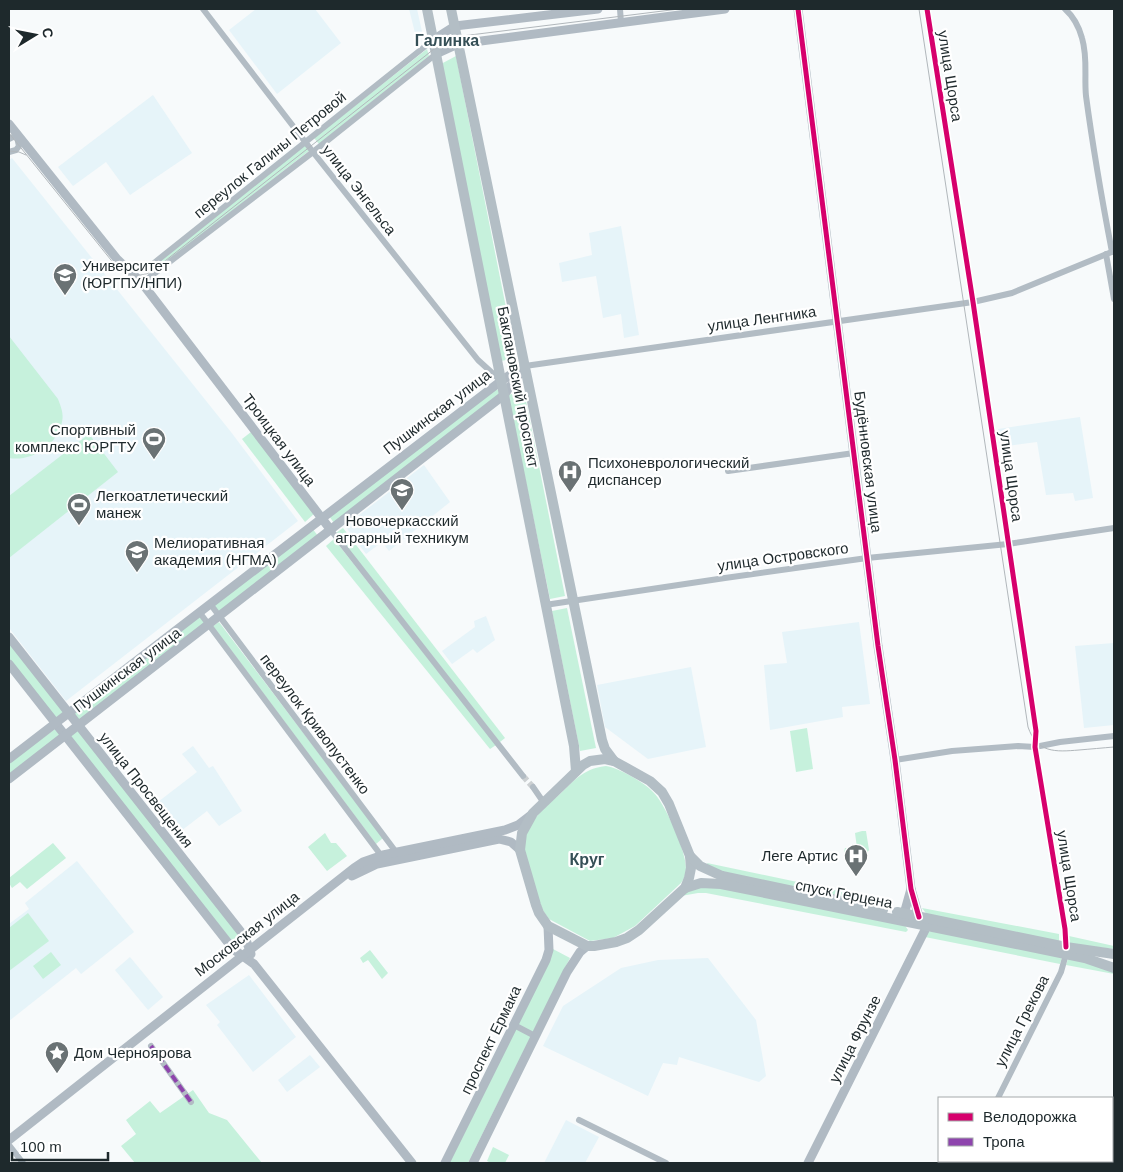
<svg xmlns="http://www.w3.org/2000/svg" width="1123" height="1172" font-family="Helvetica,sans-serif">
  <rect width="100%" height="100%" fill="#f7fafb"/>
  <g fill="#e6f4f9">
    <path d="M256 9H315L341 43 277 94 229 30Z"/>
    <path d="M409 9H417L423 36 417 41Z"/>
    <path d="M153 95 192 153 130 195 106 162 73 186 58 167Z"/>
    <path d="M12 158 231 432 298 521 66 701 9 628V160Z"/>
    <path d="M621 226 639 335 624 338 621 314 603 318 596 276 562 282 559 263 592 255 589 233Z"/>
    <path d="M1080 417 1093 498 1075 501 1073 493 1046 495 1037 442 1000 447 998 429Z"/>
    <path d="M424 465 450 502 389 551 382 542 366 554 345 526Z"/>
    <path d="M486 616 495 640 477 653 473 649 452 664 442 651 475 627 474 621Z"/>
    <path d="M859 622 870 704 842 707 843 717 770 730 764 665 787 663 782 632Z"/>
    <path d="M1114 643V725L1084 728 1075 646Z"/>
    <path d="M691 667 706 747 648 759 605 727 597 685Z"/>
    <path d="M193 746 209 768 213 766 242 811 219 826 207 811 177 834 154 805 197 772 182 754Z"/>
    <path d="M77 861 134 932 81 974 76 968 9 1021V924L29 909 25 903Z"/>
    <path d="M130 957 163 997 148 1010 115 970Z"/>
    <path d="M708 958 756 1020 766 1076 759 1082 679 1057 677 1065 663 1063 648 1096 543 1046 563 1006 621 968 658 960Z"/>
    <path d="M249 975 296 1037 253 1072 217 1025 220 1022 206 1005Z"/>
    <path d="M310 1055 320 1067 287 1092 278 1080Z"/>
    <path d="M566 1120 599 1137 585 1163H544Z"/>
  </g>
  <g fill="#c6f1dc">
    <path d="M427 49 429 56 319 144 314 138Z"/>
    <path d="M456 56 516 358 501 361 441 64Z"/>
    <path d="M305 145 309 151 152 273 148 268Z"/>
    <path d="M9 336 58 399C61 407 64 414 62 422 57 446 31 462 9 458Z"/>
    <path d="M496 388 501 394 334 523 329 516Z"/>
    <path d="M524 391 565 596 550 599 508 395Z"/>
    <path d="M251 432 315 513 305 522 242 439Z"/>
    <path d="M89 434 118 472 9 558V496Z"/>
    <path d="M312 528 318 536 219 612 214 605Z"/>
    <path d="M343 528 505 738 500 742 336 533Z"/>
    <path d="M334 539 496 745 490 749 326 546Z"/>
    <path d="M567 608 596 748 580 751 552 611Z"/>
    <path d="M200 616 207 624 80 721 73 712Z"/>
    <path d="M219 622 383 838 376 844 213 626Z"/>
    <path d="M9 638 65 711 54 719 9 661Z"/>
    <path d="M807 728 813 769 796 772 790 731Z"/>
    <path d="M55 729 60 735 9 774V763Z"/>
    <path d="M80 729 241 935 233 942 68 738Z"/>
    <path d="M606 766C619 768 644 782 653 792 665 803 687 853 686 869 686 874 684 879 681 883L635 926 613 938 590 941 549 919 544 912C536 896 519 851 526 834 532 817 548 805 561 793 575 779 586 768 606 766Z"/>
    <path d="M862 831H866L869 850 862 860 849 859 844 852 845 848H857L855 833Z"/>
    <path d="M325 833 331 843H336L347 856 327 871 308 847Z"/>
    <path d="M53 843 66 858 27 889 20 882 12 888 9 883V878Z"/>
    <path d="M707 863 892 902 891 908 723 874 709 868Z"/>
    <path d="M703 886 722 887 904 924 908 930 906 932 706 893H698L681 896 689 889Z"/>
    <path d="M922 908 1059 934V941L928 916Z"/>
    <path d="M28 913 49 941 9 971V928Z"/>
    <path d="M935 930 1062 957 1060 964 925 937 928 932Z"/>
    <path d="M1069 936 1114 946V949L1070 944Z"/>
    <path d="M553 949 570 958 468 1163H447Z"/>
    <path d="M370 950 388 973 382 979 368 960 363 963 360 958Z"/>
    <path d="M51 952 61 965 43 979 33 966Z"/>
    <path d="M1068 959 1084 960 1114 971V974L1066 965Z"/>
    <path d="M193 1090 209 1113 227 1120 262 1163H135L121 1146 136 1134 126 1120 150 1101 160 1113Z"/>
    <path d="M493 1147 509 1155 505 1163H491L487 1161Z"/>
  </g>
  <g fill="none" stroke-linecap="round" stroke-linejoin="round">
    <path stroke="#ccd0d2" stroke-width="6" stroke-dasharray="6 3" stroke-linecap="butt" d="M523 776 533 787"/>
    <g stroke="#b2bcc4" stroke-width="6">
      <path d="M203 9 313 152 478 360 500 380"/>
      <path d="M620 9 621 23"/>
      <path d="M927 9 973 302 1036 731 1035 747 1065 929 1066 947"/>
      <path d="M1065 9C1074 17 1079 27 1082 38 1088 58 1084 76 1086 96 1093 148 1102 200 1112 252"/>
      <path d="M9 139 15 136 20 139"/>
      <path d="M9 152 16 150 19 146 17 137"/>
      <path d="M1106 254 1114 299"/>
      <path d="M125 264C133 269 140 269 149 267L433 40"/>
      <path d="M142 283 313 152 436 54"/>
      <path d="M525 366 973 302 1012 293 1114 251"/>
      <path d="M728 471 854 453"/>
      <path d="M330 529 523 776"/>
      <path d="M211 605 396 852 397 856"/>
      <path d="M545 605 725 578 867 558 1008 544 1114 528"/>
      <path d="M200 613 383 858"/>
      <path d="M895 760 952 751 1018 746 1035 747 1060 742 1114 736"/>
      <path d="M533 787 544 803"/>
      <path d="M514 1025 535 1036"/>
      <path d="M151 1046 191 1102"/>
      <path d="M998 1098 1061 972 1066 954"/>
      <path d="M579 1120 666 1163"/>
      <path d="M9 1145 23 1163"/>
      <path d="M965 1163 966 1161"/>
    </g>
    <g stroke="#b0bac3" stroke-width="9">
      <path d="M798 9 878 646 895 760 911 889 919 917"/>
      <path d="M433 40 455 26 598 9"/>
      <path d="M436 54 458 44 725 9"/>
      <path d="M9 124 117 259 142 283 330 529"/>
      <path d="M9 637 245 937 251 954"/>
      <path d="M9 664 233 949 254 964 412 1163"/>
      <path d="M9 759C173 633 336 506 501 381L519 369"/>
      <path d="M9 779 504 395 525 366"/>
      <path d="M352 876 377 864 499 839 511 842 520 850"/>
      <path d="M904 914 911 889"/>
      <path d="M9 1140 354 868 363 862 383 855 505 830 518 825 531 815"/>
      <path d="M445 1163 546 960 549 950 548 926"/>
      <path d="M473 1163 567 972 580 952 587 946"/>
      <path d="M808 1163 927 926"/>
    </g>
    <g stroke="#b3bec5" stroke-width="10">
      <path d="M427 9 574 746 576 771"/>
      <path d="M451 9 602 740 605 749 614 761"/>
      <path d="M605 759 614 761 650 781 662 792 669 804 690 856 691 868 689 878 685 888 639 930 627 938 616 942 594 946H587L548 926 539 913 536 905 520 850 522 833 533 813 583 765 590 761Z"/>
      <path d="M690 856 700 866 722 876 883 910"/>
      <path d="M685 888 701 883 721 884 1085 958 1114 968"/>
      <path d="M897 912 1066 947 1114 954"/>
    </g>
    <g stroke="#b1b7bb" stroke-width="1">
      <path d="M919 9 1028 727C1037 753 1055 752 1079 750 1091 749 1102 748 1114 747"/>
      <path d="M9 133 119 270C130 276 140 277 151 272L434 49 462 36 679 9"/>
      <path d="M9 151 19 152 26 155"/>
    </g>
    <path stroke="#8e44ad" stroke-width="4" stroke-dasharray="8 4" stroke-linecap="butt" d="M151 1046 191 1102"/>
    <g stroke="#fff" stroke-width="8">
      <g id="cycleway">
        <path d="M798 9 878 646 895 760 911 889 919 917"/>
        <path d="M927 9 973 302 1036 731 1035 747 1065 929 1066 947"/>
      </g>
    </g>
    <use href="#cycleway" stroke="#d6006c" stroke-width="5"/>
  </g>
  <defs>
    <g id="university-pin" transform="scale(1.25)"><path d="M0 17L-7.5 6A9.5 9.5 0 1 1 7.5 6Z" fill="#6a7274" stroke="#fff"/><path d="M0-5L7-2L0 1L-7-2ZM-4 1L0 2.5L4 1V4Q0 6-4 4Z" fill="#fff"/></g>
    <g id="stadium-pin" transform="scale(1.25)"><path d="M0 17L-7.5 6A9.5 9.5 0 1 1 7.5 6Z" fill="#6a7274" stroke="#fff"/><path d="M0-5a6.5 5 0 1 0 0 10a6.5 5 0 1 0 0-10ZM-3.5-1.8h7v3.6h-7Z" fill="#fff"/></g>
    <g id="hospital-pin" transform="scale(1.25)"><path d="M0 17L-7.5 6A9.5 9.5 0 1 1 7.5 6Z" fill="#6a7274" stroke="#fff"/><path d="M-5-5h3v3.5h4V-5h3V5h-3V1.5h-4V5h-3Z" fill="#fff"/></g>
    <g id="sight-pin" transform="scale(1.25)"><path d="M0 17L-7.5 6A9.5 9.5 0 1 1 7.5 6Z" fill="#6a7274" stroke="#fff"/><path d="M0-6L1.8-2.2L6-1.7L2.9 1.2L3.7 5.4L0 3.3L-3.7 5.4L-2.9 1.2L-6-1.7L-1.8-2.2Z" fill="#fff"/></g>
  </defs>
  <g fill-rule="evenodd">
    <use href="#university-pin" x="65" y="275"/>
    <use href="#stadium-pin" x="154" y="439"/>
    <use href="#hospital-pin" x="570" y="472"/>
    <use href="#university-pin" x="402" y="490"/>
    <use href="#stadium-pin" x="79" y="505"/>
    <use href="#university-pin" x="137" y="552"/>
    <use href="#hospital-pin" x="856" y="856"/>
    <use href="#sight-pin" x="57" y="1053"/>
  </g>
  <g text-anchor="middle" stroke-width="4.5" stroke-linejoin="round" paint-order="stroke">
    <g font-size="15" fill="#1e292c" stroke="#fff">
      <text transform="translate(950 76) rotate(81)" y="5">улица Щорса</text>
      <text transform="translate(270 155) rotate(-39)" y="5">переулок Галины Петровой</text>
      <text transform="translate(359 190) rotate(52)" y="5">улица Энгельса</text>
      <text transform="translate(762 319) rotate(-8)" y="5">улица Ленгника</text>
      <text transform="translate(518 387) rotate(79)" y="5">Баклановский проспект</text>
      <text transform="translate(437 412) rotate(-37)" y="5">Пушкинская улица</text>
      <text transform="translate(279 440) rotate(53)" y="5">Троицкая улица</text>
      <text transform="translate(868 462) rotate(83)" y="5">Будённовская улица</text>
      <text transform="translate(1011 476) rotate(82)" y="5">улица Щорса</text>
      <text transform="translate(783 557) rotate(-8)" y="5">улица Островского</text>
      <text transform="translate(127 670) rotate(-37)" y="5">Пушкинская улица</text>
      <text transform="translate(315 724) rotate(53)" y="5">переулок Кривопустенко</text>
      <text transform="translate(146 790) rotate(52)" y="5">улица Просвещения</text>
      <text transform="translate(1069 876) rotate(81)" y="5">улица Щорса</text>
      <text transform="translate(844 894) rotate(11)" y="5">спуск Герцена</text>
      <text transform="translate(247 934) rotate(-38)" y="5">Московская улица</text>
      <text transform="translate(1022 1021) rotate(-63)" y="5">улица Грекова</text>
      <text transform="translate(855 1039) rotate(-63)" y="5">улица Фрунзе</text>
      <text transform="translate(491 1040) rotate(-64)" y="5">проспект Ермака</text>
    </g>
    <g font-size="15" fill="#1e292c" stroke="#fff" text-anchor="start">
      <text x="82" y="271">Университет<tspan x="82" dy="17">(ЮРГПУ/НПИ)</tspan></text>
      <text x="136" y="435" text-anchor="end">Спортивный<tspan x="136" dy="17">комплекс ЮРГТУ</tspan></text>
      <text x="588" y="468">Психоневрологический<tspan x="588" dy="17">диспансер</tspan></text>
      <text x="96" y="501">Легкоатлетический<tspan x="96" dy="17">манеж</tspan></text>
      <text x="402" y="526" text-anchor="middle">Новочеркасский<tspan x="402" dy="17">аграрный техникум</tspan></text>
      <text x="154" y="548">Мелиоративная<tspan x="154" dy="17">академия (НГМА)</tspan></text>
      <text x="838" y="861" text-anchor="end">Леге Артис</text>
      <text x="74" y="1058">Дом Черноярова</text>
    </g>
    <g font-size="16" font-weight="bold" fill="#354f56" stroke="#fff">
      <text x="447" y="46">Галинка</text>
      <text x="587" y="865">Круг</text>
    </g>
  </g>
  <rect width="1123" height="1172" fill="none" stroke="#1e292c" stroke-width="20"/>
  <rect x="938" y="1097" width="175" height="65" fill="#ffffff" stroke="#a5a9ab"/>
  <rect x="948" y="1113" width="25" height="8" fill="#d6006c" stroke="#a5a9ab"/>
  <text x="983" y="1122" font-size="15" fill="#1e292c">Велодорожка</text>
  <rect x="948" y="1138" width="25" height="8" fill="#8e44ad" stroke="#a5a9ab"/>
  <text x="983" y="1147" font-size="15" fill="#1e292c">Тропа</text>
  <g transform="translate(35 35) rotate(80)" stroke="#ffffff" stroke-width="4" paint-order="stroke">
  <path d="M0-4L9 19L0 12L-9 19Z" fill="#1e292c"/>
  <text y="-8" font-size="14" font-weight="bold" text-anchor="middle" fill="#1e292c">С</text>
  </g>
  <path d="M12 1152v8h96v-8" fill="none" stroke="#1e292c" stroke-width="2.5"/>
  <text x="20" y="1152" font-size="15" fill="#1e292c" stroke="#ffffff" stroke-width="4" paint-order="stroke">100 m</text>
</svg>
